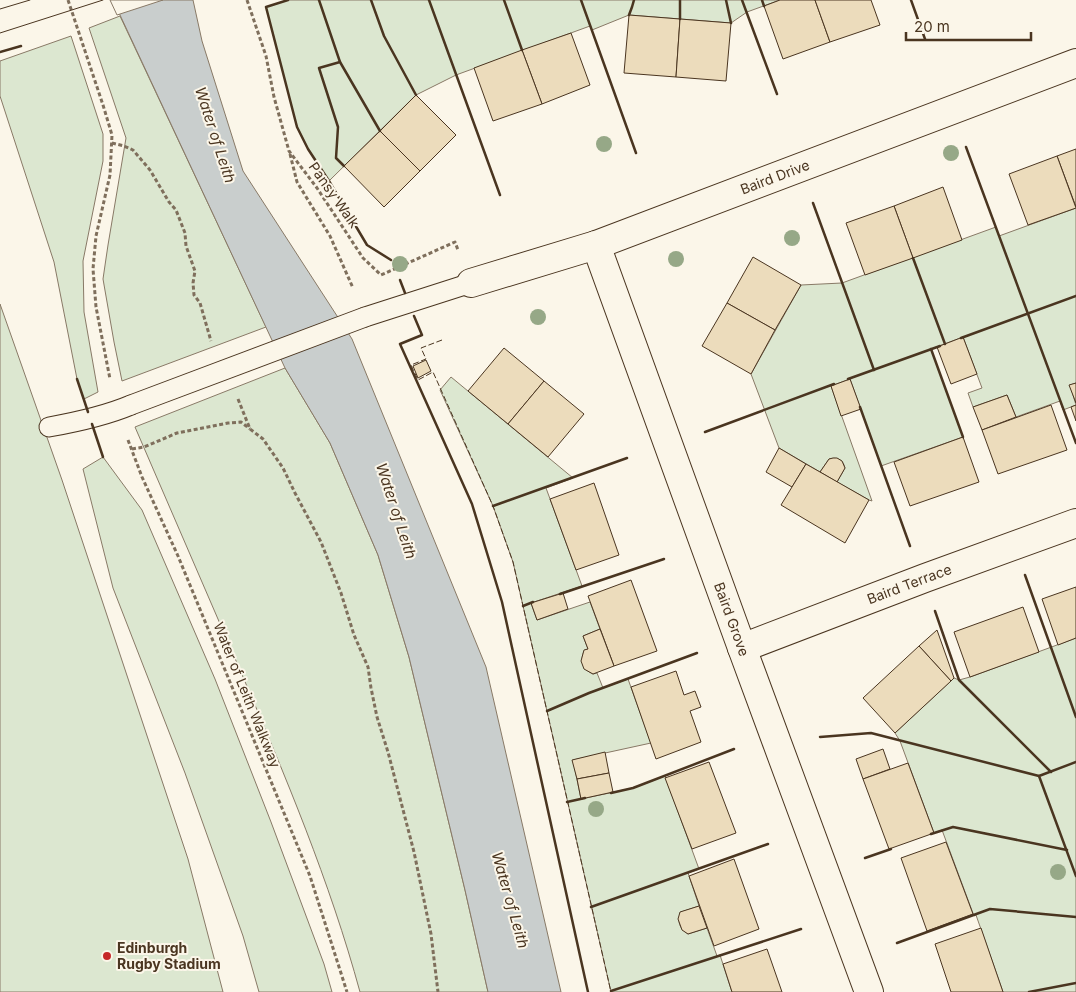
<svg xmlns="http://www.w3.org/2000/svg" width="1076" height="992" font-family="Inter,sans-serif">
  <rect width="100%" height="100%" fill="#fbf6e9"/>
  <g fill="#dce7d0" stroke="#887966">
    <path d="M288 0H780L747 12 731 23 629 15 592 30 590 26 456 75 416 95 329 181 308 149 297 127 266 7Z"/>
    <path d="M120 16 266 327 122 381 114 342 103 279 108 245 126 138 89 28Z"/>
    <path d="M71 36 103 134V161L83 261 84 312 98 392 84 399 77 379 54 262 0 96V61Z"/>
    <path d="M1076 208V383L1070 385 1076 405 1063 410 1060 401 1016 417 1007 395 973 407 968 393 982 388 963 337 931 349 963 437 881 466 850 379 831 386 872 501 869 500 837 482 845 468C843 459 837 457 829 459L820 472 779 448 751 374 801 285 842 283 996 227 999 236Z"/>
    <path d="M0 304 62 480 188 859 223 992H0Z"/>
    <path d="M285 368 330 443 378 555 409 657 465 890 488 992H360C330 882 285 775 240 670 205 589 170 508 135 427Z"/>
    <path d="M451 377 573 478 546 488 582 586 531 603 537 620 590 602 600 629 583 636 588 649 584 651C580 661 582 669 593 674L597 673 603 688 628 679 651 743 573 760 581 799 633 788 665 776 699 869 688 873 699 906 681 912C677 922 679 928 688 934L707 928 717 956 720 955 732 992H611L513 562 493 506 440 390Z"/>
    <path d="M103 457 142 510 215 679 271 822 324 964 332 992H259L243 936 185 773 113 588 83 469Z"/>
    <path d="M1076 638V992H1003L976 915 974 916 942 830 934 833 900 741 895 733 954 678 959 680 970 677Z"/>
  </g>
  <path fill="#c9cecd" stroke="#887966" d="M113 0H193L202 41 243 171 352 339 486 667 561 992H488L465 890 409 657 378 555 330 443 285 368Z"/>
  <path fill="#fbf6e9" stroke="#887966" d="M110 0H163L117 15Z"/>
  <g fill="#ecdcbc" stroke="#4a3520">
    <path d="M780 0H815L830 42 783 59 764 6Z"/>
    <path d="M815 0H871L880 25 830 42Z"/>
    <path d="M629 15 680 19 676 77 624 73Z"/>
    <path d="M680 19 731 23 726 81 676 77Z"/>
    <path d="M571 33 590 85 542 104 522 50Z"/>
    <path d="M522 50 542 104 493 121 474 68Z"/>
    <path d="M416 95 456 135 420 171 380 131Z"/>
    <path d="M380 131 420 171 384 207 344 166Z"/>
    <path d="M1076 149V207L1057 156Z"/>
    <path d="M1057 156 1076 208 1028 225 1009 174Z"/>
    <path d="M943 187 962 240 913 258 894 206Z"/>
    <path d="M894 206 913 258 865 275 846 223Z"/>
    <path d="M753 257 801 285 775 330 727 303Z"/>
    <path d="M727 303 775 330 751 374 702 346Z"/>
    <path d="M963 337 977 374 951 384 937 347Z"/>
    <path d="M504 348 544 381 508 424 468 391Z"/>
    <path d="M426 360 431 371 418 378 413 366Z"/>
    <path d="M850 379 861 409 841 416 831 386Z"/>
    <path d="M544 381 584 414 548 457 508 424Z"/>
    <path d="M1076 383V403L1069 385Z"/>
    <path d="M1007 395 1016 417 982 430 973 407Z"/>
    <path d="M1051 405 1067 450 998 474 982 430Z"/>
    <path d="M1076 405V421L1071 407Z"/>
    <path d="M963 437 979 482 910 506 894 462Z"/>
    <path d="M779 448 806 464 792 487 766 472Z"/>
    <path d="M833 458H837L842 461 845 468 837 482 820 472 829 459Z"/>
    <path d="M806 464 869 500 845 543 781 505Z"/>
    <path d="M594 483 619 555 576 570 550 499Z"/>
    <path d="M631 580 657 651 614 666 588 596Z"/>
    <path d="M1076 587V638L1058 645 1042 599Z"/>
    <path d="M563 593 568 609 537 620 531 603Z"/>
    <path d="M1023 607 1039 652 970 677 954 632Z"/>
    <path d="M600 629 614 666 593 674 584 669 581 661 584 650 588 649 583 636Z"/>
    <path d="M937 630 954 678 951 681 919 646Z"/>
    <path d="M919 646 951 681 895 733 863 698Z"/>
    <path d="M676 671 684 695 695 691 701 707 690 711 701 742 656 759 631 687Z"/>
    <path d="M883 749 890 769 863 779 856 759Z"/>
    <path d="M605 752 609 773 577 779 572 760Z"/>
    <path d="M709 762 736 833 692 849 665 778Z"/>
    <path d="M908 763 934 833 889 849 863 779Z"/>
    <path d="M609 773 613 792 581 799 577 779Z"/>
    <path d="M946 842 973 914 927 931 901 858Z"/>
    <path d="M734 859 759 929 714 946 689 876Z"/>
    <path d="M699 906 707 928 688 934 682 930 678 919 680 912Z"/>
    <path d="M981 928 1003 992H951L935 944Z"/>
    <path d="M767 949 782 992H732L723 964Z"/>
  </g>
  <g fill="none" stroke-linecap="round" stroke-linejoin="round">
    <g stroke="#4a3520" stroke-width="21">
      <g id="lane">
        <path d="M365 317 471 283"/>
        <path d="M49 427C77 422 105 416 131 405"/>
      </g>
    </g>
    <g stroke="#4a3520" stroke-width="30">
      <g id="street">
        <path id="s1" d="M596 245 742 648 869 992"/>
        <path id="s2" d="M471 283 596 245 1076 63"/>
        <path id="s3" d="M742 648 925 578 1076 523"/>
      </g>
    </g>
    <g stroke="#7f6f5c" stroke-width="3" stroke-dasharray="4 2.5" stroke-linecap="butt">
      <path d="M68 0 103 105 112 135 110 175 96 236 93 269 96 307 110 379"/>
      <path d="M247 0 266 56 274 97 289 151 317 188 363 258 381 275 455 242 458 250"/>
      <path d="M112 143 124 146 133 150 150 170 169 202 176 210 185 233 186 246 195 271 193 283 194 295 200 303 211 341"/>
      <path d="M290 154 297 182 330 236 353 288"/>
      <path d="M238 399 250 429 263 439 283 468 295 493 321 542 341 593 354 635 368 667 371 688 377 717 388 752 414 852 431 934 438 992"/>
      <path d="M128 440 142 477 178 556 310 876 347 992"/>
      <path d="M132 449 144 447 177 433 228 423 241 422 250 429"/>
    </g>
    <use href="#lane" stroke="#fbf6e9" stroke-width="19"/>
    <use href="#street" stroke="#fbf6e9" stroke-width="28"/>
    <g stroke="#4a3520" stroke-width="1">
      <path d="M0 9 30 0"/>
      <path d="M0 33 103 0"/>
    </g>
    <g stroke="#4a3520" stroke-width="21" stroke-linecap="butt">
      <path id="lane-bridge" d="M131 405 365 317"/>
    </g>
    <use href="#lane-bridge" stroke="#fbf6e9" stroke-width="19"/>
    <path stroke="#4a3520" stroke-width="1" stroke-dasharray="6 2.5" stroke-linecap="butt" d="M442 340 421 348 426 359 411 365 418 380 433 372 493 506 513 562 611 992"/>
    <g stroke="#4a3520" stroke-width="2.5">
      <path d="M288 0 266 7 297 127 308 149 329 181 367 245 391 260"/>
      <path d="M319 0 340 62 380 131"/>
      <path d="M371 0 384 36 416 95"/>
      <path d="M429 0 500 195"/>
      <path d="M504 0 522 50"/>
      <path d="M581 0 636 153"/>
      <path d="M680 0V19"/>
      <path d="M726 0 731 23"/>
      <path d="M742 0 777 94"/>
      <path d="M762 0 764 6"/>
      <path d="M911 0 925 39"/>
      <path d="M629 15 632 7 634 0"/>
      <path d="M0 52 21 46"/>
      <path d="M340 62 319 68 338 127 336 158 344 166"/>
      <path d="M966 147 1076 443"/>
      <path d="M813 203 874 370"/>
      <path d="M913 258 945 344"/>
      <path d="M400 280 405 293"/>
      <path d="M414 316 422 335 400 344 472 504 502 602 588 992"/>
      <path d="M961 338 1076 296"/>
      <path d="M931 349 963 437"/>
      <path d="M77 379 88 412"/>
      <path d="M848 379 940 346"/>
      <path d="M860 407 910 546"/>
      <path d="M92 424 103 457"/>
      <path d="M705 432 834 384"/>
      <path d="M493 506 627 458"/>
      <path d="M1025 575 1076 717"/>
      <path d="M560 594 664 559"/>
      <path d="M523 606 533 602"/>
      <path d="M935 611 959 680 1051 772"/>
      <path d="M547 711 589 693 697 653"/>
      <path d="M820 737 871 733 1039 776"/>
      <path d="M1076 762 1039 776 1076 876"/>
      <path d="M611 793 633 788 734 749"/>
      <path d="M567 802 585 798"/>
      <path d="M931 834 953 827 1067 850"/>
      <path d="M865 858 891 849"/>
      <path d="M591 907 768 844"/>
      <path d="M897 943 990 909 1076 917"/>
      <path d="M611 991 801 929"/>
      <path d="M1029 992 1076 983"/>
    </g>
  </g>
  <g fill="#96a887">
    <circle cx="604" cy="144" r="8"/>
    <circle cx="951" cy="153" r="8"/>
    <circle cx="792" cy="238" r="8"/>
    <circle cx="676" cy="259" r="8"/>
    <circle cx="400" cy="264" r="8"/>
    <circle cx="538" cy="317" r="8"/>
    <circle cx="596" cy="809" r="8"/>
    <circle cx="1058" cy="872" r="8"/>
  </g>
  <circle fill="#c62828" stroke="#fbf6e9" stroke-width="2" cx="107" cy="956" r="5"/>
  <g text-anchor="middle" stroke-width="4" stroke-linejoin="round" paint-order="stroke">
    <g font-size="14" fill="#4a3520" stroke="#fbf6e9">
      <text dy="5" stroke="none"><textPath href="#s2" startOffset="322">Baird Drive</textPath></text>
      <text transform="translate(334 195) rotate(55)" y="5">Pansy Walk</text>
      <text dy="5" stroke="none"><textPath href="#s3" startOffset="179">Baird Terrace</textPath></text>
      <text dy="5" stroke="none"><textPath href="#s1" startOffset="398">Baird Grove</textPath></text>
      <text transform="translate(247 695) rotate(68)" y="5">Water of Leith Walkway</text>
    </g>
    <g font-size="14" font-weight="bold" fill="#4a3520" stroke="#fbf6e9" text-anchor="start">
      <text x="117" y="953">Edinburgh<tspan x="117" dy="16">Rugby Stadium</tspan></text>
    </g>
    <g font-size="15" font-style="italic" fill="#4a3520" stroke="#fbf6e9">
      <text transform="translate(215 135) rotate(72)" y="5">Water of Leith</text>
      <text transform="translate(396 511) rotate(72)" y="5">Water of Leith</text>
      <text transform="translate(510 900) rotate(74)" y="5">Water of Leith</text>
    </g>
  </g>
  <path d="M906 32v8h125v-8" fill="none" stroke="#4a3520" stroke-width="2.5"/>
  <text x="914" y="32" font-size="15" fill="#4a3520" stroke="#fbf6e9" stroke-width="4" paint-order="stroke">20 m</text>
</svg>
